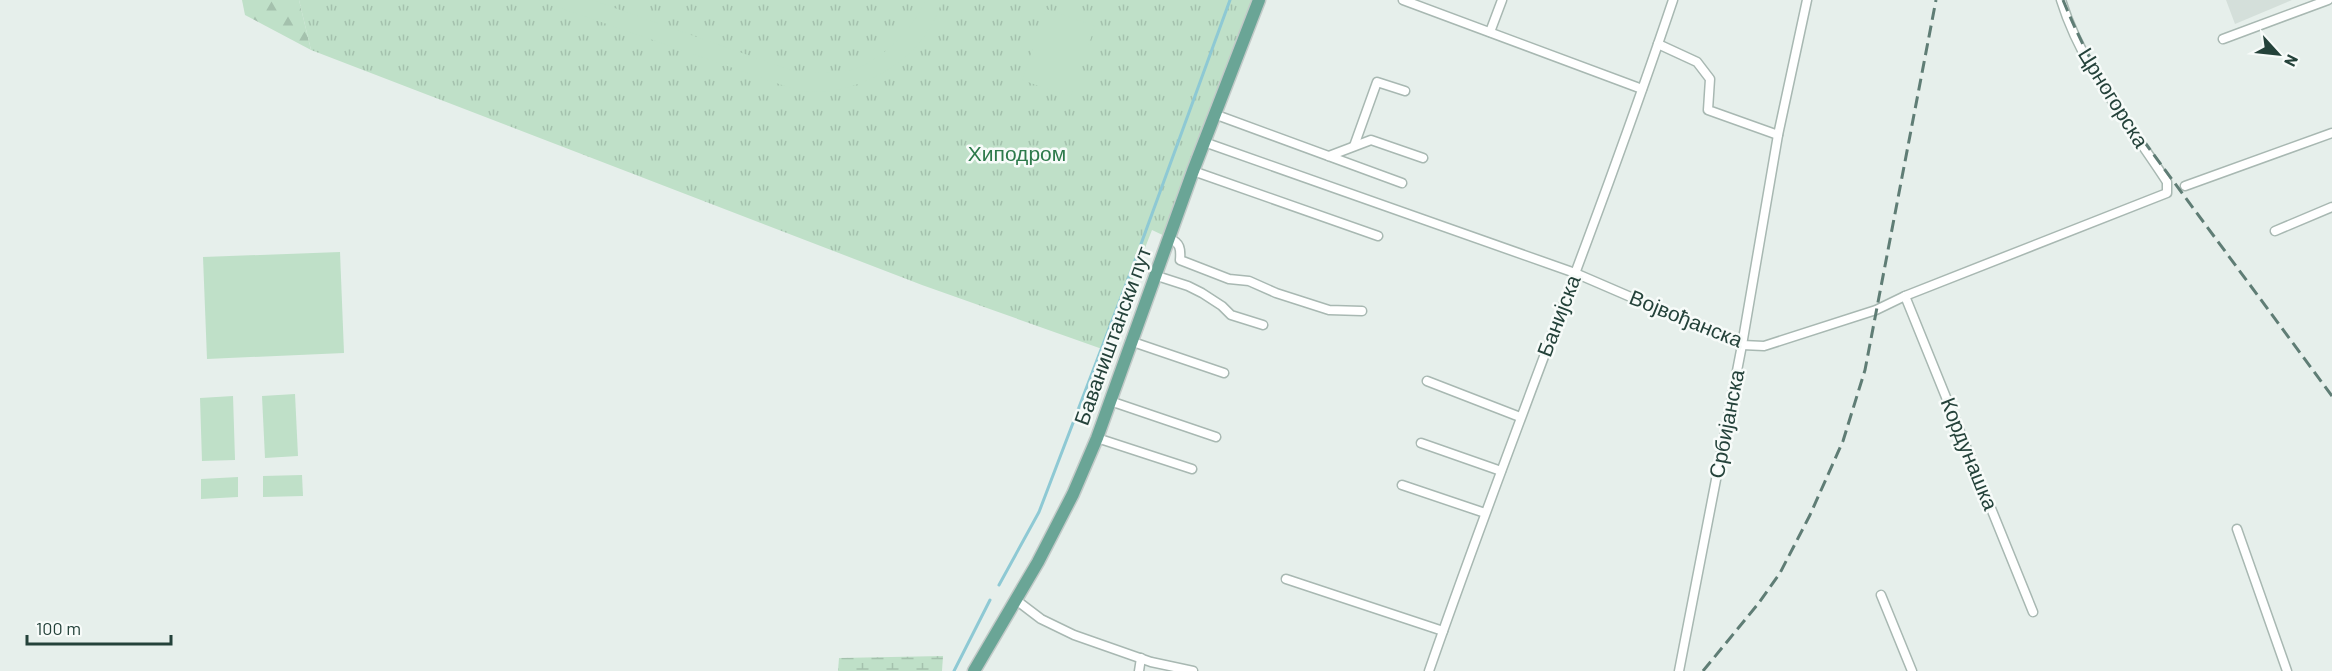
<svg xmlns="http://www.w3.org/2000/svg" width="2332" height="671" font-family="Barlow,sans-serif">
  <defs>
    <pattern id="forest-firs" width="22" height="20" patternUnits="userSpaceOnUse" patternTransform="scale(1.5)"><rect width="22" height="20" fill="#bfe0c8"/><path d="M5 1l3.5 6h-7zM16 11l3.5 6h-7z" fill="#a4c1ad"/></pattern>
    <pattern id="wetland-marsh" width="20" height="14" patternUnits="userSpaceOnUse" patternTransform="scale(1.5)"><rect width="20" height="14" fill="#bfe0c8"/><path d="M1 5h8M5 5V1M11 12h8M15 12V8" fill="none" stroke="#a4c1ad"/></pattern>
    <pattern id="park-tufts" width="24" height="20" patternUnits="userSpaceOnUse" patternTransform="scale(1.5)"><rect width="24" height="20" fill="#bfe0c8"/><path d="M3 7l-1-3M5 7V3M7 7l1-3M15 17l-1-3M17 17v-4M19 17l1-3" fill="none" stroke="#a4c1ad"/></pattern>
  </defs>
  <rect width="100%" height="100%" fill="#e6efeb"/>
  <path fill="#d4dfda" d="M2226 0H2292L2235 24Z"/>
  <path fill="url(#forest-firs)" d="M242 0H299L311 50 245 15Z"/>
  <path fill="url(#wetland-marsh)" d="M943 656 942 671H838L839 658Z"/>
  <path fill="url(#park-tufts)" d="M299 0H1259L1169 238 1152 230 1105 350 922 285 311 50Z"/>
  <g fill="#bfe0c8">
    <path d="M538 0H592L799 73C816 73 834 73 851 70 879 63 916 27 925 0H942C928 50 882 82 832 91 822 93 810 91 799 91Z"/>
    <path d="M1046 9 1095 26 1071 97 1022 80Z"/>
    <path d="M340 252 344 353 207 359 203 257Z"/>
    <path d="M295 394 298 456 265 458 262 396Z"/>
    <path d="M233 396 235 460 202 461 200 398Z"/>
    <path d="M302 475 303 496 263 497V476Z"/>
    <path d="M238 477V497L201 499V479Z"/>
  </g>
  <g fill="none" stroke-linecap="round" stroke-linejoin="round">
    <g stroke="#8ec9d4" stroke-width="3">
      <path d="M1141 244 1230 0"/>
      <path d="M999 585 1039 512 1136 258"/>
      <path d="M954 671 990 600"/>
    </g>
    <g stroke="#a8b8b2" stroke-width="11">
      <g id="street">
        <path d="M1403 0 1642 89"/>
        <path d="M1490 32 1502 0"/>
        <path d="M2223 39 2328 0"/>
        <path d="M1658 44 1697 62 1710 79 1708 110 1778 135"/>
        <path d="M1214 114 1402 183"/>
        <path d="M1204 142 1575 273 1742 345 1764 346 1876 310 1905 296 2167 193V182C2129 123 2082 68 2061 0"/>
        <path d="M1354 146 1377 82 1405 91"/>
        <path d="M1329 156 1371 140 1423 158"/>
        <path d="M1193 171 1378 236"/>
        <path d="M2185 186 2332 133"/>
        <path d="M2275 231 2332 207"/>
        <path d="M1169 238C1180 243 1181 248 1180 260L1229 279 1249 281 1276 293 1329 310 1362 311"/>
        <path d="M1154 275 1188 286 1202 293 1222 306 1231 315 1263 325"/>
        <path d="M1905 296 2033 612"/>
        <path d="M1130 341 1224 373"/>
        <path d="M1427 381 1520 417"/>
        <path d="M1110 401 1216 437"/>
        <path d="M1097 438 1192 469"/>
        <path d="M1421 443 1501 471"/>
        <path d="M1402 485 1485 513"/>
        <path d="M2237 529 2287 671"/>
        <path d="M1286 579 1443 631"/>
        <path d="M1881 595 1912 671"/>
        <path d="M1016 600 1041 619 1074 635 1151 662 1193 671"/>
        <path d="M1139 671 1141 658"/>
        <path d="M1429 671C1507 446 1597 226 1673 0"/>
        <path d="M1679 671 1742 345 1778 135 1807 0"/>
      </g>
    </g>
    <g stroke="#c2cac8" stroke-width="15">
      <path id="primary" d="M974 671 1038 562 1073 494 1097 438 1193 171 1259 0"/>
    </g>
    <use href="#street" stroke="#fff" stroke-width="8"/>
    <use href="#primary" stroke="#6aa596" stroke-width="12"/>
    <g stroke="#5f7d75" stroke-width="3" stroke-dasharray="12 6" stroke-linecap="butt">
      <path d="M2063 0C2079 39 2097 74 2120 109L2332 396"/>
      <path d="M1703 671 1758 604 1780 573 1810 515 1843 441 1865 370 1936 0"/>
    </g>
  </g>
  <g text-anchor="middle" stroke-width="5" stroke-linejoin="round" paint-order="stroke">
    <g font-size="21" fill="#24423a" stroke="#f7fbf9">
      <text transform="translate(2113 98) rotate(58)" y="7">Црногорска</text>
      <text transform="translate(1559 316) rotate(-69)" y="7">Банијска</text>
      <text transform="translate(1686 319) rotate(22)" y="7">Војвођанска</text>
      <text transform="translate(1113 336) rotate(-70)" y="7">Баваништански пут</text>
      <text transform="translate(1727 424) rotate(-79)" y="7">Србијанска</text>
      <text transform="translate(1969 454) rotate(68)" y="7">Кордунашка</text>
    </g>
    <g font-size="21" fill="#2d7a4b" stroke="#f7fbf9">
      <text x="1017" y="161">Хиподром</text>
    </g>
  </g>
  <g transform="translate(2278 54) rotate(117)" stroke="#f7fbf9" stroke-width="4.5" paint-order="stroke">
  <path d="M0-4.5L10 22L0 15L-10 22Z" fill="#24423a"/>
  <text y="-9" font-size="16" font-weight="bold" text-anchor="middle" fill="#24423a">N</text>
  </g>
  <path d="M27 635v9h144v-9" fill="none" stroke="#24423a" stroke-width="3"/>
  <text x="36" y="635" font-size="18" fill="#24423a" stroke="#f7fbf9" stroke-width="4.5" paint-order="stroke">100 m</text>
</svg>
